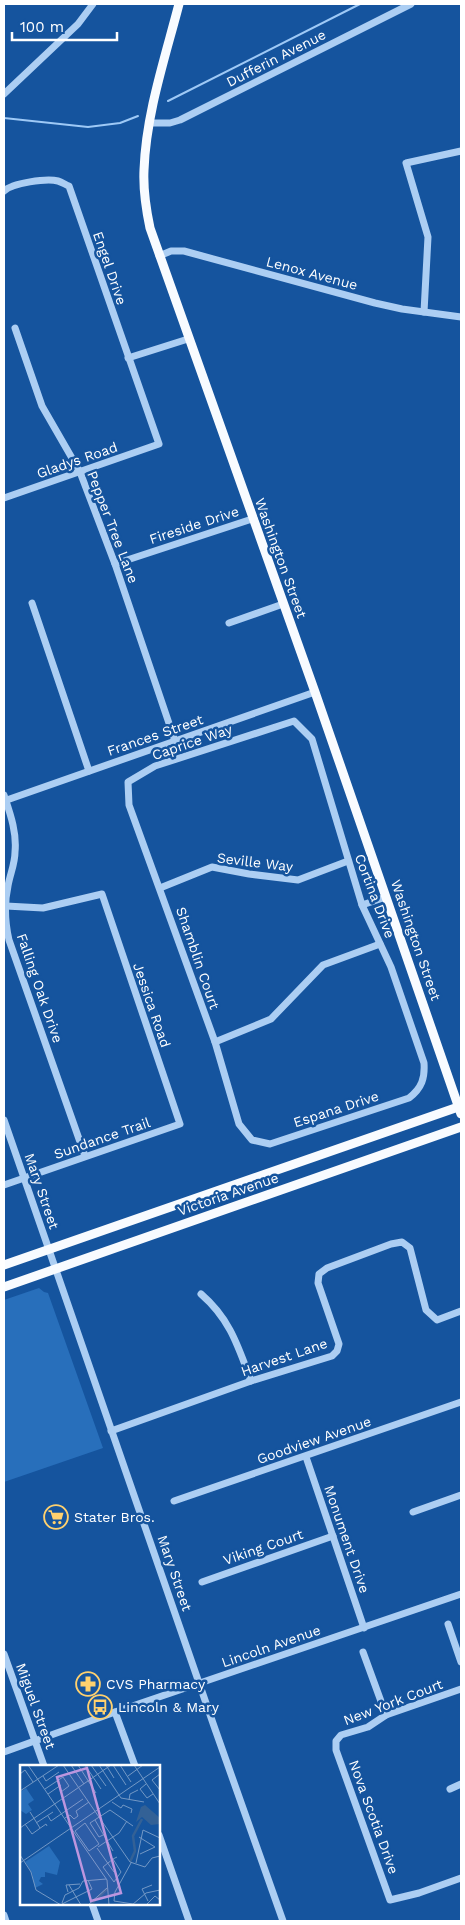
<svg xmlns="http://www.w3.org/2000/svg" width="465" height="1925" font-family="'Work Sans',sans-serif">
  <rect width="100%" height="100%" fill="#15549e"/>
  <path fill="#286fbb" d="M39 1288 44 1292 48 1293 103 1448 4 1482V1300Z"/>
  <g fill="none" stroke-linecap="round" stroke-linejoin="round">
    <g stroke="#9ec9f6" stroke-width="2">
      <path d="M168 101 360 4"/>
      <path d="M4 118 88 127 120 123 138 116"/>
    </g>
    <g stroke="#accef3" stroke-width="7">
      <path d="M4 94 78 24 93 4"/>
      <path d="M150 123H170L180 120 411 4"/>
      <path d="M4 191C12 183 47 178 58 181 62 182 66 185 69 186L159 444 4 498"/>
      <path d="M159 256 171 251H184L375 303 402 309 461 317"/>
      <path d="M424 312 428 237 406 163 461 151"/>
      <path d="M15 328 42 406 80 472 115 564 175 741"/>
      <path d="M128 358 188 339"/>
      <path d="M115 564 252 519"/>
      <path d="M32 603 89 771"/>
      <path d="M229 623 283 604"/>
      <path d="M294 721 312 739 362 905 391 967 424 1063C425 1078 422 1088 409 1098L270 1144 252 1140 239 1124 215 1042 129 805 128 782 155 766Z"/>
      <path d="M4 795C10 813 17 832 15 852 15 864 10 874 8 886 4 904 5 922 9 940L85 1156"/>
      <path d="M4 801 315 692"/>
      <path d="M160 888 212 867 249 874 298 880 348 861"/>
      <path d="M362 905 386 897"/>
      <path d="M215 1042 271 1019 323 965 380 944"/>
      <path d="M4 1120 215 1729 283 1921"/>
      <path d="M4 1185 180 1124 102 894 43 908 6 906"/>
      <path d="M201 1294C230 1319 238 1346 251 1381"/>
      <path d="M111 1431 251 1381 332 1356 337 1351 339 1344 318 1283 319 1274 327 1268 391 1244 402 1242 410 1248 426 1310 437 1320 461 1311"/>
      <path d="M306 1457 364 1628"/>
      <path d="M174 1501 461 1402"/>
      <path d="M413 1512 461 1495"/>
      <path d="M202 1582 333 1536"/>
      <path d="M448 1624 461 1662"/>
      <path d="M363 1652 386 1715"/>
      <path d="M4 1654 44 1766"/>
      <path d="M461 1689 386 1715 368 1727 341 1735 336 1741V1750L390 1900 419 1893 461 1878"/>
      <path d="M115 1712 135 1766"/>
      <path d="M4 1752 115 1712 461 1594"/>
      <path d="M450 1789 461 1784"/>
      <path d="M159 1835 189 1921"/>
      <path d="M92 1904 98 1921"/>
      <path d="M4 1915 6 1921"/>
    </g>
    <g stroke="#f8fbff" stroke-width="9">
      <path d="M179 4C165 58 146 114 144 170 143 190 146 209 150 228L315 692 461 1114"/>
      <path d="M4 1265 461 1106"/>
      <path d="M4 1287 461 1127"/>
    </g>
  </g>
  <defs>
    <g id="supermarket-ring" transform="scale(1.25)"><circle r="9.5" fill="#15549e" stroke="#ffd16e" stroke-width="1.5"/><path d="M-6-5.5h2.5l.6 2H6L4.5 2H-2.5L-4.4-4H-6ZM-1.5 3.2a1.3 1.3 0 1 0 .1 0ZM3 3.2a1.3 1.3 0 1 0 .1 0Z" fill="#ffd16e"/></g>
    <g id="pharmacy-ring" transform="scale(1.25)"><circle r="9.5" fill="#15549e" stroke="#ffd16e" stroke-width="1.5"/><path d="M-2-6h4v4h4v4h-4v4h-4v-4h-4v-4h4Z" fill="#ffd16e"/></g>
    <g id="bus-ring" transform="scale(1.25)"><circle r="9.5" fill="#15549e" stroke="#ffd16e" stroke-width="1.5"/><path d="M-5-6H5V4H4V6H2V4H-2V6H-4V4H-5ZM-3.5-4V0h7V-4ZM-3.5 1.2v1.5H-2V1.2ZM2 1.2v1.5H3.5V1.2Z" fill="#ffd16e"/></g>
  </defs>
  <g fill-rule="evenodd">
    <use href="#supermarket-ring" x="56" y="1517"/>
    <use href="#pharmacy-ring" x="88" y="1684"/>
    <use href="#bus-ring" x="100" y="1707"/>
  </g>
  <g text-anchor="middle" stroke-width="5" stroke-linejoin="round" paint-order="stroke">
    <g font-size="14" fill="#fff" stroke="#15549e">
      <text transform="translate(276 58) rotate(-27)" y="5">Dufferin Avenue</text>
      <text transform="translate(110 268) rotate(71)" y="5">Engel Drive</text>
      <text transform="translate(312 273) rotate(15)" y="5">Lenox Avenue</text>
      <text transform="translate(77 460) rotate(-19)" y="5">Gladys Road</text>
      <text transform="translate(194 525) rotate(-18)" y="5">Fireside Drive</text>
      <text transform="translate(113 527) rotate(69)" y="5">Pepper Tree Lane</text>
      <text transform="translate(281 558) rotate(70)" y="5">Washington Street</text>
      <text transform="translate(155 735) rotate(-19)" y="5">Frances Street</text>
      <text transform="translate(192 742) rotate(-19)" y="5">Caprice Way</text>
      <text transform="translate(255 862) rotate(7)" y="5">Seville Way</text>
      <text transform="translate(375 896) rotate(69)" y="5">Cortina Drive</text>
      <text transform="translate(416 940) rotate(71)" y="5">Washington Street</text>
      <text transform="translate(198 958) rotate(71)" y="5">Shamblin Court</text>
      <text transform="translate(40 988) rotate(71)" y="5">Falling Oak Drive</text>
      <text transform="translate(152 1005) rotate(71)" y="5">Jessica Road</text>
      <text transform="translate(336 1109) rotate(-18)" y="5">Espana Drive</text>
      <text transform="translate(102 1138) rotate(-19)" y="5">Sundance Trail</text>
      <text transform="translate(42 1191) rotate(71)" y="5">Mary Street</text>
      <text transform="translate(228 1194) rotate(-19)" y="5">Victoria Avenue</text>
      <text transform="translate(284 1357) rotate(-19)" y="5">Harvest Lane</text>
      <text transform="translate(314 1440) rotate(-19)" y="5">Goodview Avenue</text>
      <text transform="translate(347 1539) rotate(71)" y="5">Monument Drive</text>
      <text transform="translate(263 1547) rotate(-19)" y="5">Viking Court</text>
      <text transform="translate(175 1573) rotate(71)" y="5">Mary Street</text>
      <text transform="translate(271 1646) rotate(-19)" y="5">Lincoln Avenue</text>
      <text transform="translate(393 1702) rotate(-21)" y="5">New York Court</text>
      <text transform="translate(36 1706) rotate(70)" y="5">Miguel Street</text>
      <text transform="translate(374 1817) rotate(70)" y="5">Nova Scotia Drive</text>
    </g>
    <g font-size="14" fill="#fff" stroke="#15549e" text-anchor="start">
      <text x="74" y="1522">Stater Bros.</text>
      <text x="106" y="1689">CVS Pharmacy</text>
      <text x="118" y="1712">Lincoln &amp; Mary</text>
    </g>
  </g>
  <g transform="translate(20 1765)">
    <rect width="140" height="140" fill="#15549e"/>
    <path d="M6 23 14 35 8 39 12 45 6 49 0 45V27ZM29 81 40 97 37 110 25 107V112H21L19 116 23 119 15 123 12 108 5 97Z" fill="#286fbb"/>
    <path d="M125 40 140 53V59L131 60 122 52 116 57 121 42Z" fill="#336196"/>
    <path fill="none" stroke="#336196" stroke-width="2.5" d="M110 97 115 86 113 71 122 54M70 140 87 124"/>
    <path fill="none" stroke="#7398c5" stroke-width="1" d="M8 0 51 63M43 0 110 97 125 102 132 93 140 91M51 0 64 19M58 0 76 28M65 0 81 24M71 0 86 21M79 0 101 33 124 37M86 0 94 13M93 0 106 20M100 0 111 17M114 0 140 39M0 9 5 5 13 17M140 9 132 15 140 25M23 11 26 16 39 7M108 11 123 0M126 19 120 24 127 33 133 29M25 24 43 12 49 21 41 27M0 26 39 0M28 29 41 20M109 35 110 29 118 25M92 37 101 43 103 40 112 44 111 48M10 47 20 63M28 51 31 56 63 34M45 53 50 50 54 54 58 51 56 46 69 37M75 55 93 86M16 58 33 47M65 58 79 79 69 86 55 66ZM5 59 12 69 26 59 27 61M0 63 91 0M51 63 87 115 89 140M85 69 79 72 70 58 90 45 113 61M119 72 135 82 120 89M78 82 99 68 107 56M77 83 94 107M0 90 11 107 16 125 41 140M93 94 101 107 94 117 83 102 93 94 97 92M0 98 140 2M111 98 95 127 94 136 113 139M116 98 123 65 140 73M49 120 61 140M48 127 46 120 60 119M128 136 122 124 132 120M42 138 45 130 59 123 63 116 86 114M42 139 72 124 68 115M68 140 87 123M112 140 126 128 140 125M126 140 135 131 140 135"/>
    <path fill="#bd96df" fill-opacity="0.15" stroke="#bd96df" stroke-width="2.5" d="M67 3 101 128 71 136 37 12Z"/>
    <rect width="140" height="140" fill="none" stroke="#fff" stroke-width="2.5"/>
  </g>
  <rect width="465" height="1925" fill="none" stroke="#ffffff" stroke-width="10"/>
  <path d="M12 32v8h105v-8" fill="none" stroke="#ffffff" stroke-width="2.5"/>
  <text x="20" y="32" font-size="15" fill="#ffffff" stroke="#15549e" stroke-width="4" paint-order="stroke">100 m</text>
</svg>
